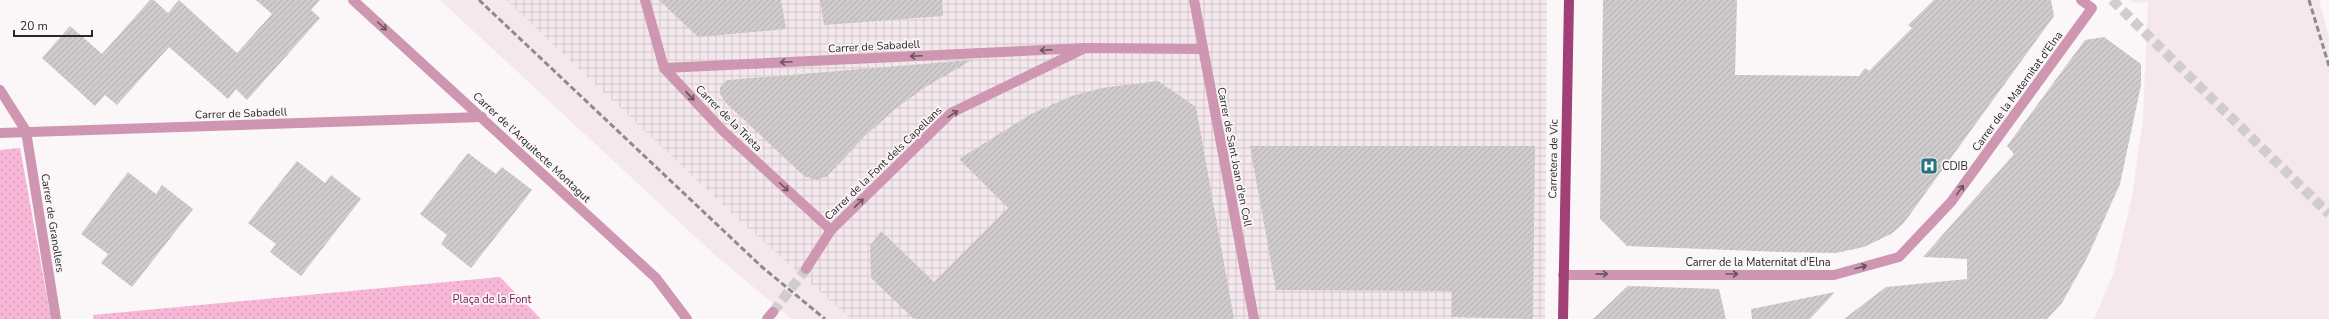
<svg xmlns="http://www.w3.org/2000/svg" width="2329" height="319" font-family="'Nunito Sans',sans-serif">
  <defs>
    <pattern id="industrial-grid" width="8" height="8" patternUnits="userSpaceOnUse"><rect width="8" height="8" fill="#f4e8ed"/><path d="M0 4h8M4 0v8" fill="none" stroke="#d1c7cb"/></pattern>
    <pattern id="park-dots" width="8" height="8" patternUnits="userSpaceOnUse"><rect width="8" height="8" fill="#f8b7d6"/><path d="M2 2h.1M6 6h.1" fill="none" stroke="#d59db8" stroke-width="1.8" stroke-linecap="round"/></pattern>
    <pattern id="building-hatch" width="6" height="6" patternUnits="userSpaceOnUse"><rect width="6" height="6" fill="#cfcacc"/><path d="M-1 1l2-2M0 6l6-6M5 7l2-2" fill="none" stroke="#b2aeaf"/></pattern>
  </defs>
  <rect width="100%" height="100%" fill="#fbf6f8"/>
  <g fill="#f4e8ed">
    <path d="M440 0H506L741 222 851 319H792L716 256Z"/>
    <path d="M2132 0H2319L2329 37V319H2094L2114 272 2132 196 2143 119 2148 2 2132 3Z"/>
  </g>
  <path fill="url(#industrial-grid)" d="M506 0H1547L1545 319H851L741 222Z"/>
  <g fill="url(#park-dots)">
    <path d="M20 148 51 319H0V150Z"/>
    <path d="M500 277 541 319H94L93 315Z"/>
  </g>
  <g fill="url(#building-hatch)">
    <path d="M150 0H154L168 13 179 0 237 53 272 14 256 0H320L311 10 320 18 247 100 236 89 228 99 169 47 117 105 105 95 95 106 42 58 70 26 102 54Z"/>
    <path d="M659 0H781L786 29 698 37Z"/>
    <path d="M820 0H942L943 16 824 25Z"/>
    <path d="M1603 0H1737L1735 75 1859 76 1865 68 1869 71 1912 28 1908 25 1934 0H2051L2054 16 1903 224 1891 234 1864 247 1836 253 1783 252 1627 246 1600 219Z"/>
    <path d="M2104 37 2141 64V85L2120 184 2087 258 2062 303 2047 319H1844L1886 287 1967 279V259L1923 257 2014 154 2007 146 2085 40Z"/>
    <path d="M972 60 924 88 895 109 866 135 826 177 816 180 804 176 726 103 720 94V87L727 80Z"/>
    <path d="M1158 81 1196 107 1234 319H914L871 278 870 246 881 231 934 282 1008 208 959 159 1031 114 1072 96 1102 88Z"/>
    <path d="M1250 146H1535L1533 319 1452 317V291L1276 290Z"/>
    <path d="M468 153 496 174 502 167 532 190 471 268 441 244 447 235 420 214Z"/>
    <path d="M297 161 325 183 331 175 361 199 301 276 270 252 276 244 248 223Z"/>
    <path d="M128 172 156 194 162 185 193 209 132 287 101 263 108 254 81 234Z"/>
    <path d="M1628 286 1719 289 1726 319H1593Z"/>
    <path d="M1835 292 1810 319H1752L1751 309Z"/>
  </g>
  <g fill="none" stroke-linecap="round" stroke-linejoin="round">
    <g stroke="#d1cdcf" stroke-width="10" stroke-dasharray="10 5" stroke-linecap="butt">
      <path d="M2112 0 2329 214"/>
      <path d="M773 312 806 269"/>
    </g>
    <g stroke="#ce96b1" stroke-width="10">
      <path d="M353 0 656 278 687 319"/>
      <path d="M645 0 664 68 722 130 831 230"/>
      <path d="M1194 0 1254 319"/>
      <path d="M664 68 1085 48 1202 49"/>
      <path d="M0 90 26 131 56 319"/>
      <path d="M0 133 482 117"/>
      <path d="M806 269 831 230 951 113 1081 50"/>
      <path d="M1563 275H1834L1899 257 1951 202 2092 8 2081 0"/>
      <path d="M767 319 773 312"/>
    </g>
    <path stroke="#a14075" stroke-width="10" d="M1563 319 1569 0"/>
    <g stroke="#8e8b8c" stroke-width="3" stroke-dasharray="6 3" stroke-linecap="butt">
      <path d="M479 0 762 267 825 319"/>
      <path d="M2309 0 2329 66"/>
    </g>
  </g>
  <defs><path id="oneway-shaft" d="M-6 0H5M1.5-3L5.5 0L1.5 3" fill="none" stroke-width="1.6" stroke-linecap="round" stroke-linejoin="round"/></defs>
  <g stroke="#6c545f">
    <use href="#oneway-shaft" transform="translate(382 26) rotate(42)"/>
    <use href="#oneway-shaft" transform="translate(1046 50) rotate(177)"/>
    <use href="#oneway-shaft" transform="translate(916 56) rotate(177)"/>
    <use href="#oneway-shaft" transform="translate(786 62) rotate(177)"/>
    <use href="#oneway-shaft" transform="translate(690 96) rotate(47)"/>
    <use href="#oneway-shaft" transform="translate(953 114) rotate(-33)"/>
    <use href="#oneway-shaft" transform="translate(784 187) rotate(43)"/>
    <use href="#oneway-shaft" transform="translate(1960 190) rotate(-54)"/>
    <use href="#oneway-shaft" transform="translate(859 203) rotate(-44)"/>
    <use href="#oneway-shaft" transform="translate(1861 267) rotate(-16)"/>
    <use href="#oneway-shaft" transform="translate(1602 274) rotate(-1)"/>
    <use href="#oneway-shaft" transform="translate(1732 274)"/>
  </g>
  <defs>
    <g id="hospital-square" transform="scale(0.9)"><rect x="-9" y="-9" width="18" height="18" rx="4" fill="#2b727f" stroke="#fbf6f8"/><path d="M-5-5h3v3.5h4V-5h3V5h-3V1.5h-4V5h-3Z" fill="#fff"/></g>
  </defs>
  <g fill-rule="evenodd">
    <use href="#hospital-square" x="1929" y="166"/>
  </g>
  <g text-anchor="middle" stroke-width="3.5" stroke-linejoin="round" paint-order="stroke">
    <g font-size="11" fill="#2a2829" stroke="#fbf6f8">
      <text transform="translate(874 46) rotate(-3)" y="4">Carrer de Sabadell</text>
      <text transform="translate(2017 91) rotate(-54)" y="4">Carrer de la Maternitat d'Elna</text>
      <text transform="translate(241 113) rotate(-2)" y="4">Carrer de Sabadell</text>
      <text transform="translate(729 118) rotate(45)" y="4">Carrer de la Trieta</text>
      <text transform="translate(532 147) rotate(43)" y="4">Carrer de l'Arquitecte Montagut</text>
      <text transform="translate(1235 157) rotate(79)" y="4">Carrer de Sant Joan d'en Coll</text>
      <text transform="translate(1553 159) rotate(-89)" y="4">Carretera de Vic</text>
      <text transform="translate(883 163) rotate(-44)" y="4">Carrer de la Font dels Capellans</text>
      <text transform="translate(53 223) rotate(81)" y="4">Carrer de Granollers</text>
      <text x="1758" y="266">Carrer de la Maternitat d'Elna</text>
    </g>
    <g font-size="11" fill="#2a2829" stroke="#fbf6f8" text-anchor="start">
      <text x="1942" y="170">CDIB</text>
    </g>
    <g font-size="11" fill="#73174e" stroke="#fbf6f8">
      <text x="492" y="303">Plaça de la Font</text>
    </g>
  </g>
  <path d="M14 30v6h78v-6" fill="none" stroke="#2a2829" stroke-width="2"/>
  <text x="20" y="30" font-size="12" fill="#2a2829" stroke="#fbf6f8" stroke-width="3" paint-order="stroke">20 m</text>
</svg>
